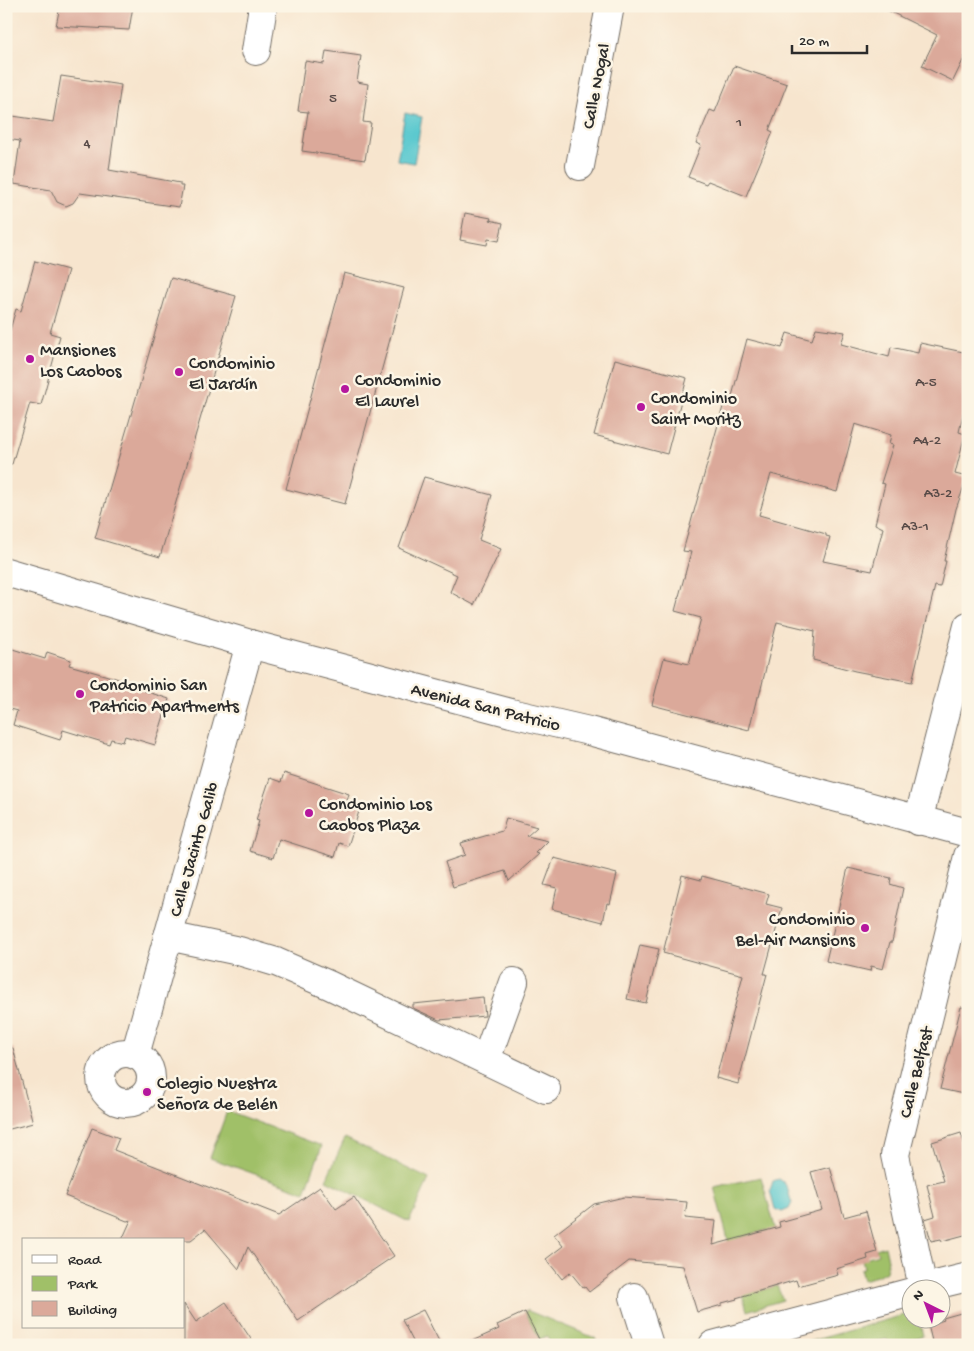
<svg xmlns="http://www.w3.org/2000/svg" width="974" height="1351" font-family="'Gochi Hand',sans-serif">
  <rect width="100%" height="100%" fill="#fcf5e5"/>
  <filter id="ink" filterUnits="userSpaceOnUse"><feTurbulence type="fractalNoise" baseFrequency=".02" numOctaves="2"/><feDisplacementMap in="SourceGraphic" scale="10" xChannelSelector="R" yChannelSelector="G"/><feConvolveMatrix kernelMatrix="1 2 1 2 8 2 1 2 1" color-interpolation-filters="sRGB"/></filter>
  <filter id="wash" filterUnits="userSpaceOnUse"><feTurbulence type="fractalNoise" baseFrequency=".0096" numOctaves="4" result="noise"/><feDisplacementMap in="SourceGraphic" scale="20" xChannelSelector="R" yChannelSelector="G"/><feGaussianBlur stdDeviation="1.12" result="paint"/><feColorMatrix in="noise" values="0 0 0 0 0 0 0 0 0 0 0 0 0 0 0 0 0 1.4 0 .05"/><feComposite in="paint" operator="in"/></filter>
  <g filter="url(#wash)">
    <rect width="100%" height="100%" fill="#f7e5ce"/>
    <g fill="#a0c068" stroke="#66764a">
      <path d="M227 1111 322 1146 305 1192 210 1158Z"/>
      <path d="M345 1138 429 1179 409 1222 326 1180Z"/>
      <path d="M761 1177 783 1256 775 1258 767 1230 736 1239 748 1283 747 1294 777 1286 783 1300 747 1311 714 1187Z"/>
      <path d="M885 1246 888 1260 886 1271 877 1276 863 1280 860 1269 864 1268 862 1259 878 1254 876 1249Z"/>
      <path d="M526 1310 595 1338 598 1345H552L547 1336 539 1339 525 1312Z"/>
      <path d="M911 1313 912 1318 919 1319 923 1336 892 1345H889L887 1339 862 1345 860 1340 840 1345H797Z"/>
    </g>
    <g fill="#5cc9cf" stroke="#447a7d">
      <path d="M405 113 422 117 414 163 397 160Z"/>
      <path d="M779 1179C789 1184 788 1194 792 1203L789 1209 782 1212 775 1209 770 1191 773 1181Z"/>
    </g>
    <g id="blocks">
      <g fill="#dba99a" fill-rule="evenodd">
        <path d="M60 6H133L129 30 56 26Z"/>
        <path d="M879 6H968V50L953 81 922 66 937 35Z"/>
        <path d="M326 51 361 56 357 82 368 84 363 122 371 123 365 160 302 151 308 112 298 111 305 61 324 64Z"/>
        <path d="M734 66 787 84 769 130 773 132 746 196 708 181 706 184 688 177 701 145 696 143 710 110 715 112Z"/>
        <path d="M61 76 121 85 109 170 180 183V186H183L179 207 80 193 73 203 66 206 57 202 51 190 14 184 20 141 6 139V115L53 122Z"/>
        <path d="M465 213 491 218 490 220 503 223 499 241 488 239 487 245 460 240Z"/>
        <path d="M35 261 68 270 50 333 60 336 41 405 30 403 12 464H6V344L16 309 21 311Z"/>
        <path d="M344 273 404 288 345 504 286 489Z"/>
        <path d="M171 278 236 296 160 557 95 538Z"/>
        <path d="M816 328 845 332 841 344 889 357 891 347 918 353 920 343 968 353V392L959 432 965 434 955 474 967 477 956 509 944 561H946L940 587 935 586 912 682 855 671 813 660 815 631 777 622 759 697H757L749 730 652 705 664 658 689 664 701 618 675 611 691 552 683 551 724 403 730 404 747 339 782 348 787 333 812 340ZM855 424 891 435 889 444 893 445 881 483 885 484 875 524 883 528 872 571 823 561 830 537 826 536V534L759 515 771 474 837 492Z"/>
        <path d="M615 359 687 378 667 454 594 435Z"/>
        <path d="M424 477 492 495 479 540 501 549 474 605 450 592 457 575 399 548Z"/>
        <path d="M6 647 45 659 47 652 71 660 69 665 140 685 139 689 169 699 155 745 125 736 123 742 111 739 109 744 63 730 60 740 13 725 17 711 6 708Z"/>
        <path d="M284 773 349 794 347 801 361 805 348 846 339 843 335 857 279 839 273 858 250 851 259 821 256 820 270 778 281 782Z"/>
        <path d="M506 818 537 827 527 836 548 841 536 853 539 854 509 881 505 871 453 887 445 862 465 855 461 843 502 831Z"/>
        <path d="M554 858 617 874 610 904 607 903 603 922 552 909 557 888 544 885Z"/>
        <path d="M848 868 891 878 890 884 903 888 892 942H890L883 969 871 966 870 971 826 961Z"/>
        <path d="M682 875 701 880 702 876 769 894 766 904 782 908 764 974H767L738 1084 716 1078 743 975 663 953Z"/>
        <path d="M640 945 659 949 646 1003 627 999Z"/>
        <path d="M483 997 485 1016 439 1020 413 1008V1004Z"/>
        <path d="M961 1007 968 1008V1095L940 1089Z"/>
        <path d="M6 1048H13L33 1123 6 1130Z"/>
        <path d="M92 1128 119 1138 114 1150 279 1215 320 1187 336 1209 354 1197 394 1256 298 1321 248 1247 239 1269 205 1229 191 1240H122L131 1220 127 1221 65 1196Z"/>
        <path d="M961 1133 968 1155V1234L942 1241 941 1239 931 1241 925 1219 935 1216 927 1185 944 1181 932 1142Z"/>
        <path d="M830 1167 844 1217 866 1211 877 1252 867 1255 868 1259 836 1269 838 1275 798 1286 796 1280 736 1298 737 1299 722 1303V1305L697 1312 683 1266 629 1261 589 1292 585 1287 583 1288 570 1272 562 1279 546 1259 563 1246 554 1235 594 1204 624 1197 687 1202 685 1218 716 1221 713 1245 780 1227 779 1222 822 1210 811 1172Z"/>
        <path d="M226 1302 255 1345H184V1304L196 1322Z"/>
        <path d="M423 1310 441 1345H415L402 1320Z"/>
        <path d="M968 1311V1345H933L928 1325 944 1320 943 1318Z"/>
        <path d="M525 1312 542 1345H463L499 1329 497 1325Z"/>
      </g>
    </g>
  </g>
  <g filter="url(#ink)">
    <use href="#blocks" fill-opacity="0" stroke="#726c64" stroke-width="1"/>
    <g fill="none" stroke-linecap="round" stroke-linejoin="round">
      <g stroke="#726c64" stroke-width="30">
        <g id="minor">
          <path d="M256 51 263 6"/>
          <path d="M580 166 610 6"/>
          <path d="M918 821 968 626"/>
          <path d="M968 856 895 1155 923 1288 968 1277"/>
          <path d="M168 936 239 951 276 962 329 985 546 1089"/>
          <circle cx="126" cy="1078" r="25"/>
          <path d="M135 1055 250 644"/>
          <path d="M486 1060 514 982"/>
          <path d="M634 1297 649 1345"/>
          <path d="M713 1345 912 1292"/>
        </g>
      </g>
      <g stroke="#726c64" stroke-width="30">
        <path id="primary" d="M6 572 250 644 511 713 589 731 968 833"/>
      </g>
      <use href="#minor" stroke="#fff" stroke-width="28"/>
      <use href="#primary" stroke="#fff" stroke-width="28"/>
    </g>
  </g>
  <g fill="#b5179e" stroke="#fcf5e5" stroke-width="2">
    <circle cx="30" cy="359" r="5"/>
    <circle cx="179" cy="372" r="5"/>
    <circle cx="345" cy="389" r="5"/>
    <circle cx="641" cy="407" r="5"/>
    <circle cx="80" cy="694" r="5"/>
    <circle cx="309" cy="813" r="5"/>
    <circle cx="865" cy="928" r="5"/>
    <circle cx="147" cy="1092" r="5"/>
  </g>
  <g text-anchor="middle" stroke-width="5" stroke-linejoin="round" paint-order="stroke">
    <g font-size="15" fill="#574a47">
      <text x="333" y="102">5</text>
      <text x="739" y="126">1</text>
      <text x="87" y="147">4</text>
      <text x="926" y="386">A-5</text>
      <text x="927" y="444">A4-2</text>
      <text x="938" y="497">A3-2</text>
      <text x="915" y="530">A3-1</text>
    </g>
    <g font-size="18" fill="#2b2b2b" stroke="#fcf5e5">
      <text transform="translate(595 86) rotate(-79)" y="6">Calle Nogal</text>
      <text transform="translate(486 706) rotate(14)" y="6">Avenida San Patricio</text>
      <text transform="translate(193 849) rotate(-74)" y="6">Calle Jacinto Galib</text>
      <text transform="translate(915 1072) rotate(-76)" y="6">Calle Belfast</text>
    </g>
    <g font-size="18" fill="#2b2b2b" stroke="#fcf5e5" text-anchor="start">
      <text x="40" y="355">Mansiones<tspan x="40" dy="21">Los Caobos</tspan></text>
      <text x="189" y="368">Condominio<tspan x="189" dy="21">El Jardín</tspan></text>
      <text x="355" y="385">Condominio<tspan x="355" dy="21">El Laurel</tspan></text>
      <text x="651" y="403">Condominio<tspan x="651" dy="21">Saint Moritz</tspan></text>
      <text x="90" y="690">Condominio San<tspan x="90" dy="21">Patricio Apartments</tspan></text>
      <text x="319" y="809">Condominio Los<tspan x="319" dy="21">Caobos Plaza</tspan></text>
      <text x="855" y="924" text-anchor="end">Condominio<tspan x="855" dy="21">Bel-Air Mansions</tspan></text>
      <text x="157" y="1088">Colegio Nuestra<tspan x="157" dy="21">Señora de Belén</tspan></text>
    </g>
  </g>
  <rect width="974" height="1351" fill="none" stroke="#fcf5e5" stroke-width="25"/>
  <rect x="22" y="1238" width="162" height="90" fill="#fcf5e5" stroke="#a8a49b"/>
  <rect x="32" y="1255" width="25" height="8" fill="#ffffff" stroke="#a8a49b"/>
  <text x="68" y="1264" font-size="15" fill="#2b2b2b">Road</text>
  <rect x="32" y="1276" width="25" height="15" fill="#a0c068" stroke="#a8a49b"/>
  <text x="68" y="1288" font-size="15" fill="#2b2b2b">Park</text>
  <rect x="32" y="1301" width="25" height="15" fill="#dba99a" stroke="#a8a49b"/>
  <text x="68" y="1314" font-size="15" fill="#2b2b2b">Building</text>
  <g transform="translate(926 1304) rotate(318)"><circle r="24" fill="#fcf5e5" stroke="#a8a49b"/>
  <path d="M0-4L9 19L0 12L-9 19Z" fill="#b5179e"/>
  <text y="-8" font-size="14" font-weight="bold" text-anchor="middle" fill="#2b2b2b">N</text>
  </g>
  <path d="M792 45v8h75v-8" fill="none" stroke="#2b2b2b" stroke-width="2.5"/>
  <text x="799" y="45" font-size="15" fill="#2b2b2b" stroke="#fcf5e5" stroke-width="4" paint-order="stroke">20 m</text>
</svg>
